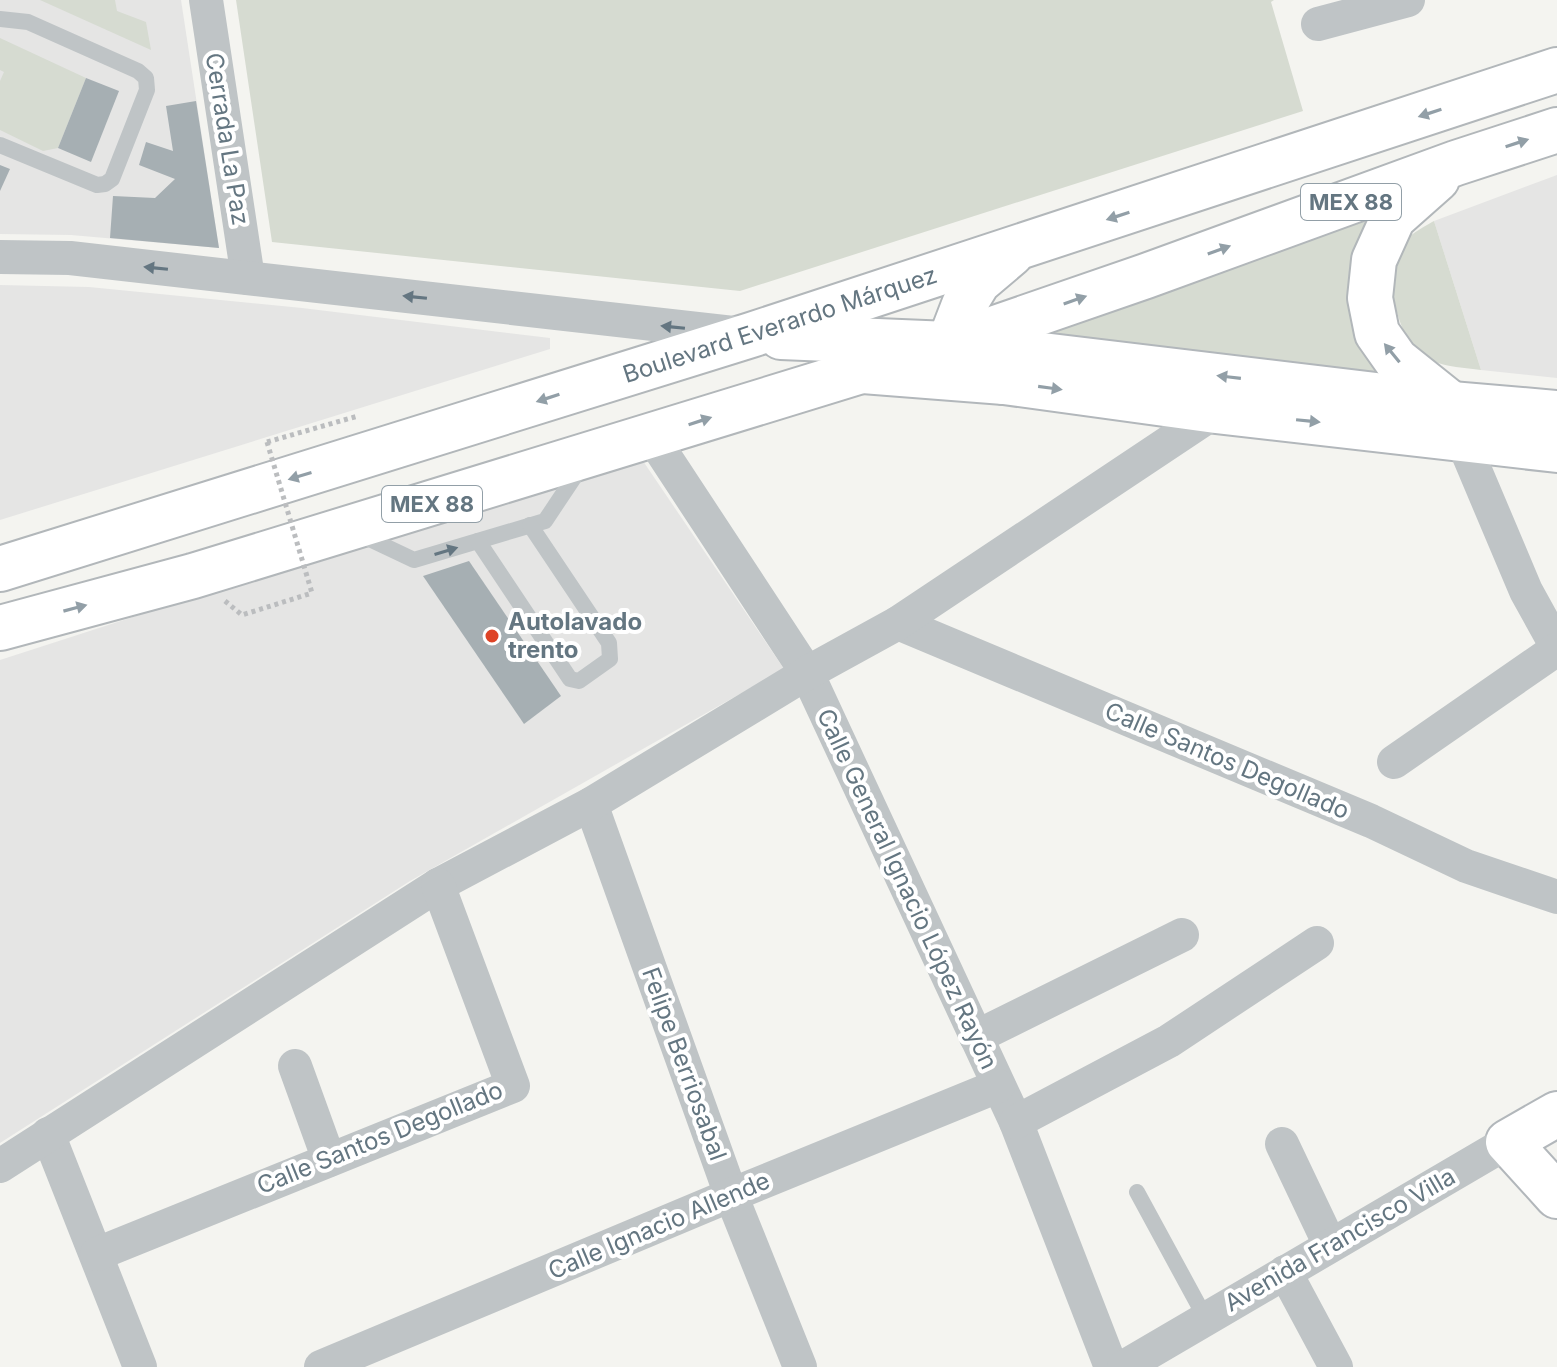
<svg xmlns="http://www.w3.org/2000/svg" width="1557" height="1367" font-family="Inter,sans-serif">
  <rect width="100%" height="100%" fill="#f4f4f0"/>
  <g fill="#e5e5e4">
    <path d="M0 0H181L219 248 71 235 0 234Z"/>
    <path d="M1557 175V378L1481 370 1434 221Z"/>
    <path d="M0 285 89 287 302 308 550 338V349L0 520Z"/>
    <path d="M643 461 784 669 410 881 0 1143V660L272 572Z"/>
  </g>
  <g fill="#d6dbd1">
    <path d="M40 0H115L117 11 146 22 151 50Z"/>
    <path d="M236 0H1274L1271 2 1303 111 740 291 272 242Z"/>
    <path d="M0 38 86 78 58 148 43 151 0 130V81L4 72 0 70Z"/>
    <path d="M1370 218 1384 373 1007 340Z"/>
    <path d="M1434 221 1481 370C1460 367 1434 367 1417 351 1397 331 1385 279 1397 252 1402 238 1422 228 1434 221Z"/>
  </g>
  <g fill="#a6afb3">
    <path d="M86 78 119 91 91 162 58 148Z"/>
    <path d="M196 101 219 248 110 238 113 196 155 198 175 179 139 165 146 142 173 151 166 106Z"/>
    <path d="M0 165 10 169 0 191Z"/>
    <path d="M469 561 561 696 524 724 423 576Z"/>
  </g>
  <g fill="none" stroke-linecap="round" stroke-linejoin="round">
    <g stroke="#b2b7bb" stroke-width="48">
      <g id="secondary">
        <path d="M949 344 1451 404 1557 413"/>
        <path d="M863 371 1004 382 1216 411 1557 450"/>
        <path d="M1557 1114 1508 1142 1557 1196"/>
      </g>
    </g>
    <g stroke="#b2b7ba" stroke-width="48">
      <g id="primary">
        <path d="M1437 179 1393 218 1374 260 1370 298 1377 333 1396 360 1451 404"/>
        <path d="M781 337 949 344 1004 382"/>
        <path d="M949 344 964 305 978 282 1011 254"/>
        <path d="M0 569 751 335 1557 70"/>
        <path d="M0 628 193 576 949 344 1146 276 1456 163 1557 130"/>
      </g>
    </g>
    <g stroke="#bbbdbf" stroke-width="5" stroke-dasharray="4 4" stroke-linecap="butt">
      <path d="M267 442 358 416"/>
      <path d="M225 601 242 615 312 593"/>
    </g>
    <g stroke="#bfc4c6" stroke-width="16">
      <path d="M0 19 28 22 138 71 146 78 147 90 112 179 105 184 97 185 0 145"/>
      <path d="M357 533 414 560 545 521 581 467"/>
      <path d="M478 541 570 679 579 681 610 659 609 643 530 525"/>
      <path d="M1137 1192 1206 1319"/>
    </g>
    <g stroke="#bfc4c6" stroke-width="34">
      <path d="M206 0 248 278"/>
      <path d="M1318 24 1408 0"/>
      <path d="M0 257 70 258 742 334"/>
      <path d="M652 437 807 673 1016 1122 1111 1367"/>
      <path d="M1461 437 1526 591 1557 647"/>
      <path d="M898 623 1371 821 1466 866 1557 897"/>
      <path d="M1394 762 1557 649"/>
      <path d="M591 804 731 1195 800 1367"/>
      <path d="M976 1037 1182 935"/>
      <path d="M295 1066 329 1160"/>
      <path d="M1016 1122 1169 1041 1317 943"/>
      <path d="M48 1134 140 1367"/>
      <path d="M1282 1144 1330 1245"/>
      <path d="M0 1166 438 885 591 804 807 673 898 623 1216 411"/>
      <path d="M97 1254 513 1086 438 885"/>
      <path d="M1285 1272 1336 1367"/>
      <path d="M321 1367 731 1195 998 1086"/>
      <path d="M1124 1367 1508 1142"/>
    </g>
    <use href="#secondary" stroke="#fff" stroke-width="44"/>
    <use href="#primary" stroke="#fff" stroke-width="44"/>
    <path stroke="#bbbdbf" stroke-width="5" stroke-dasharray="4 4" stroke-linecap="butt" d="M267 442 312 593"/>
  </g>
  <defs><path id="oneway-solid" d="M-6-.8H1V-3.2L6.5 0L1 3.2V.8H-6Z" transform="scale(2)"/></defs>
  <g fill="#929fa7">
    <use href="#oneway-solid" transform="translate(1430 113) rotate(162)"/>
    <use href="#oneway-solid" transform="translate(1517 143) rotate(-18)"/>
    <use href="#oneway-solid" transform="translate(1118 216) rotate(162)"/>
    <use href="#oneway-solid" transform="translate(1219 250) rotate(-20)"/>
    <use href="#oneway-solid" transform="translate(1075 300) rotate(-19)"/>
    <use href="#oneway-solid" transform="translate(1392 353) rotate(-129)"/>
    <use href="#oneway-solid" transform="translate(1229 377) rotate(-173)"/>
    <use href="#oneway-solid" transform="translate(1050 388) rotate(8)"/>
    <use href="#oneway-solid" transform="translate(548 398) rotate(162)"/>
    <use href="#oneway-solid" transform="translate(700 421) rotate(-18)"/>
    <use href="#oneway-solid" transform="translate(1308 421) rotate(6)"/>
    <use href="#oneway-solid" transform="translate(300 476) rotate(163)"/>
    <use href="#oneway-solid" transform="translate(75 608) rotate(-15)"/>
  </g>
  <g fill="#647681">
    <use href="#oneway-solid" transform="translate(156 268) rotate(-174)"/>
    <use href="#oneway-solid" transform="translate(415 297) rotate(-174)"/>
    <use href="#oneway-solid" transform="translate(673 327) rotate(-174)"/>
    <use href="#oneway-solid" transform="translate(446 551) rotate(-17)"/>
  </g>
  <circle fill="#de4326" stroke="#fff" stroke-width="3" cx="492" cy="636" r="8"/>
  <g text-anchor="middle" stroke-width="8" stroke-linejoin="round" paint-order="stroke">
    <g fill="#fff" stroke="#929fa7" stroke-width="2">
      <rect x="1301" y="184" width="100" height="36" rx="6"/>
      <rect x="382" y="486" width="100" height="36" rx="6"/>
    </g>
    <g font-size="22" font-weight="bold" fill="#647681">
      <text x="1351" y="210">MEX 88</text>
      <text x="432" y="512">MEX 88</text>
    </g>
    <g font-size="24" fill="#647681" stroke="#fff">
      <text transform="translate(227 139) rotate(81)" y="8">Cerrada La Paz</text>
      <text transform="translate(780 325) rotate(-18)" y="8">Boulevard Everardo Márquez</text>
      <text transform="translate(1227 761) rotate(23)" y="8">Calle Santos Degollado</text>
      <text transform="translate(907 889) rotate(65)" y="8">Calle General Ignacio López Rayón</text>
      <text transform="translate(684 1064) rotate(70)" y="8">Felipe Berriosabal</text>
      <text transform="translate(380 1138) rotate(-22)" y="8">Calle Santos Degollado</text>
      <text transform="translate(659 1226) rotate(-23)" y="8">Calle Ignacio Allende</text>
      <text transform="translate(1340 1240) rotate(-30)" y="8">Avenida Francisco Villa</text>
    </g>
    <g font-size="24" font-weight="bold" fill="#647681" stroke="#fff" text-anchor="start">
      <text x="508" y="630">Autolavado<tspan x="508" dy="28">trento</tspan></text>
    </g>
  </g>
</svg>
